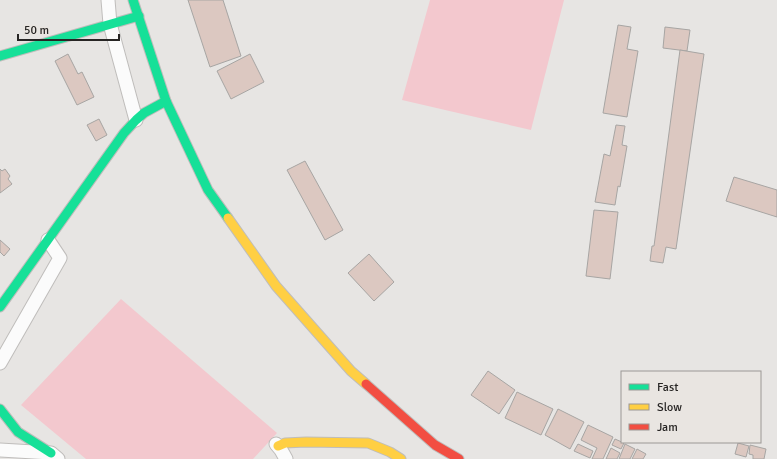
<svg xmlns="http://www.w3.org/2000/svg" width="777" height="459" font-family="Signika,sans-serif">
  <rect width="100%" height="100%" fill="#e7e5e3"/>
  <g fill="#f3c8ce">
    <path d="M430 0H564L531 130 402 100Z"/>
    <path d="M121 299 277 433 253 459H86L21 405Z"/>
  </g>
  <g fill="#dcc8c1" stroke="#a7a5a3">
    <path d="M188 0H223L241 56 210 67Z"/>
    <path d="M618 25 631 27 627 49 638 51 627 117 603 113Z"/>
    <path d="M665 27 690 30 687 51 663 48Z"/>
    <path d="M680 50 704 54 676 249 666 247 663 263 650 261 652 246H654Z"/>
    <path d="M68 54 78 74 82 72 94 97 77 105 55 61Z"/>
    <path d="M250 54 264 82 231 99 217 71Z"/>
    <path d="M99 119 107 135 96 141 87 125Z"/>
    <path d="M616 125 625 126 622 145 627 146 620 187 618 186 615 205 595 202 604 154 610 156Z"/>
    <path d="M305 161 343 230 325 240 287 170Z"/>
    <path d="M0 169 2 171 5 169 10 176 8 179 12 184 0 193Z"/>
    <path d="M734 177 777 190V217L726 201Z"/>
    <path d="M594 210 618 212 610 279 586 276Z"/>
    <path d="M0 240 10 249 4 256 0 252Z"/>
    <path d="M369 254 394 282 374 301 348 273Z"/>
    <path d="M488 371 515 390 499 414 471 395Z"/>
    <path d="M517 392 553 409 541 435 505 418Z"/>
    <path d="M558 409 584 422 570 449 545 435Z"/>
    <path d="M588 425 613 437 603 459H592L597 448 581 440Z"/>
    <path d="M615 439 624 443 621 449 612 445Z"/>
    <path d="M738 443 749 446 746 457 735 454Z"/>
    <path d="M578 444 593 451 590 458 574 451Z"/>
    <path d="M625 444 635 449 630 459H619Z"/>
    <path d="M750 445 766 449 764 459H753V455L749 454Z"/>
    <path d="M611 448 620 453 617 459H606Z"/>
    <path d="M637 449 646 454 643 459H632Z"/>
  </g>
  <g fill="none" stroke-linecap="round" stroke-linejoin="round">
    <g stroke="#bfbdbb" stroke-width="15">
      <g id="street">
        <path d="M108 0 110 24 136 120"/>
        <path d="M0 363 60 258 48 240"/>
        <path d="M276 444 281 450 286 459"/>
        <path d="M0 450 51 453 58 459"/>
      </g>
    </g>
    <g stroke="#bfbdbb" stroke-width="11">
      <g id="fast">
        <path d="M133 0 166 101 208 190 228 218"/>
        <path d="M0 56 139 16"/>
        <path d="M0 307 124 133 136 120 144 113 166 101"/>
        <path d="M0 409 18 432 51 453"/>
      </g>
    </g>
    <g stroke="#bfbdbb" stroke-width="11">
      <g id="slow">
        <path d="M228 218 276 286 351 371 366 384"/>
        <path d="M278 446 285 443 306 442 368 443 390 452 401 459"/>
      </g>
    </g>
    <g stroke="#bfbdbb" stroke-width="11">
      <path id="jam" d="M366 384 435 445 459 459"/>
    </g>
    <use href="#street" stroke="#fbfbfb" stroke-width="13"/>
    <use href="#fast" stroke="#16e098" stroke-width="9"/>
    <use href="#slow" stroke="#ffcf43" stroke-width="9"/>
    <use href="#jam" stroke="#f24e42" stroke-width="9"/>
  </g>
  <rect x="621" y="371" width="140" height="72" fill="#e9e5e1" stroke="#9b9895"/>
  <rect x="629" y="384" width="20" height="6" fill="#16e098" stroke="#9b9895"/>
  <text x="657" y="391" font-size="12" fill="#272524">Fast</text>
  <rect x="629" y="404" width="20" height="6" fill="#ffcf43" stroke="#9b9895"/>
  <text x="657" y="411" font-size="12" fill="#272524">Slow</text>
  <rect x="629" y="424" width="20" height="6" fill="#f24e42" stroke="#9b9895"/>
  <text x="657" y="431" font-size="12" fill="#272524">Jam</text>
  <path d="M18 34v6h101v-6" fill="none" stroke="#272524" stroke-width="2"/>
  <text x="24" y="34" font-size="12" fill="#272524" stroke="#e9e5e1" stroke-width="3" paint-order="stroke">50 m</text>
</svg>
